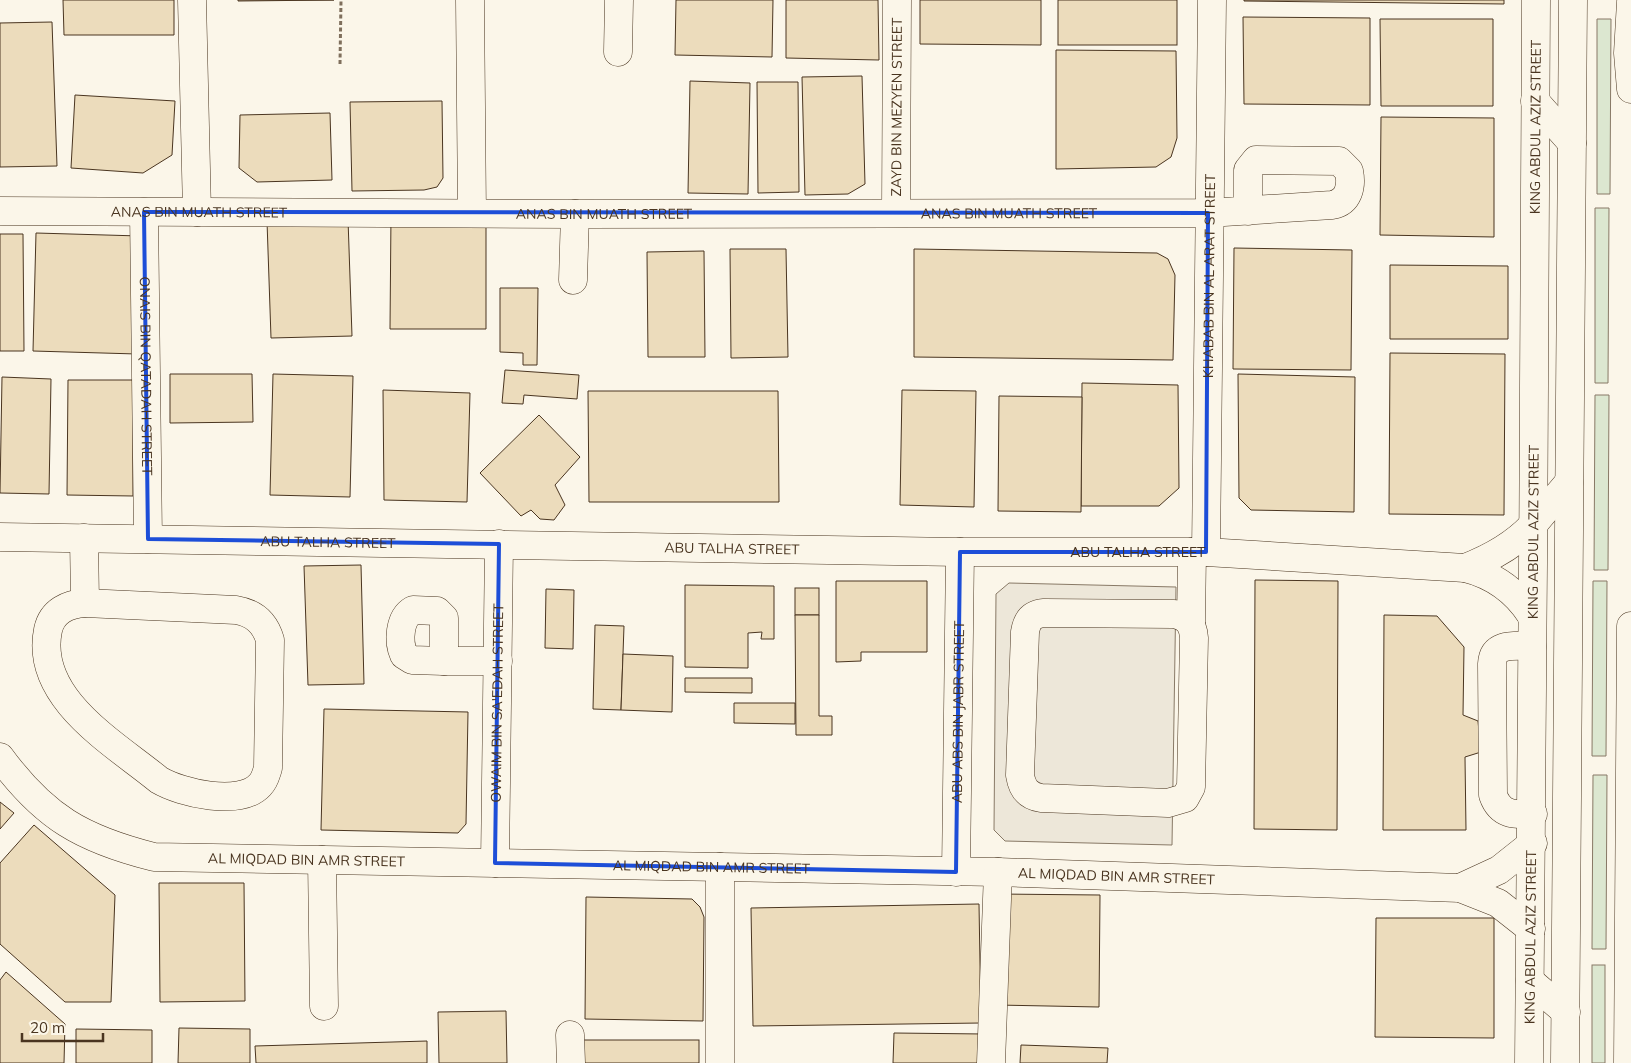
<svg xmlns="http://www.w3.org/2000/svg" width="1631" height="1063" font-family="Mulish,sans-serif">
  <rect width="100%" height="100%" fill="#fbf6e9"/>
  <g fill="#dce7d0" stroke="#887966">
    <path d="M1597 19H1611L1610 194H1597Z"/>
    <path d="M1595 208H1609L1608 383H1595Z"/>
    <path d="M1595 395H1609L1608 570H1594Z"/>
    <path d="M1593 581H1607L1606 756H1592Z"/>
    <path d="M1593 775H1607L1606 949H1592Z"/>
    <rect x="1592" y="965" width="13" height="98"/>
  </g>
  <path fill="#ede7d9" stroke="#887966" d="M1009 583 1176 587 1172 845 1005 841 994 830 996 594Z"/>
  <g fill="#ecdcbc" stroke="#4a3520">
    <path d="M63 0H174V35H64Z"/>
    <path d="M238 0H334L238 1Z"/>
    <path d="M676 0H773L772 57 675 55Z"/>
    <path d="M786 0H878L879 60 786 58Z"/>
    <path d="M920 0H1041V45L920 44Z"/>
    <rect x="1058" y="0" width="119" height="45"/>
    <path d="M1244 0H1504V4L1244 1Z"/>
    <path d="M1243 17 1370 18V105L1244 104Z"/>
    <path d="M1380 19H1493V106H1381Z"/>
    <path d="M52 22 57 166 0 167V23Z"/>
    <path d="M1056 50 1176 51 1177 138 1171 157 1156 167 1056 169Z"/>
    <path d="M862 76 865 184 848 194 805 195 802 77Z"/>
    <path d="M690 81 750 83 748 194 688 193Z"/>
    <path d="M757 82H798L799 192 758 193Z"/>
    <path d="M75 95 175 101 172 155 143 173 71 168Z"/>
    <path d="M442 101 443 178 437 187 424 190 352 191 350 102Z"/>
    <path d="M330 113 332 180 257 182 239 168 240 115Z"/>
    <path d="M1381 117 1494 118V237L1380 235Z"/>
    <path d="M391 214H486V329H390Z"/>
    <path d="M348 219 352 336 271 338 267 221Z"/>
    <path d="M36 233 140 236 137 354 33 351Z"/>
    <path d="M0 234H23L24 351H0Z"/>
    <path d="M1234 248 1352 250 1351 370 1233 369Z"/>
    <path d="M730 249H786L788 357 731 358Z"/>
    <path d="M914 249 1157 253 1168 259 1175 275 1173 360 914 357Z"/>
    <path d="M704 251 705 357H648L647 252Z"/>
    <path d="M1390 265 1508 266V339H1390Z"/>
    <path d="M500 288H538L537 365H523V353L500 352Z"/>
    <path d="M1390 353 1505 354 1504 515 1389 514Z"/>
    <path d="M505 370 579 375 577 399 524 395 523 404 502 403Z"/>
    <path d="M170 374H252L253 422 170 423Z"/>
    <path d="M273 374 353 376 350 497 270 495Z"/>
    <path d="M1238 374 1355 377 1354 512 1251 510 1239 498Z"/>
    <path d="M2 377 51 379 49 494 0 493Z"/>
    <path d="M68 380H133V496L67 495Z"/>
    <path d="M1082 383 1178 385 1179 488 1159 506H1081Z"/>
    <path d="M383 390 470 393 467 502 384 500Z"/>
    <path d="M902 390 976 391 974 507 900 505Z"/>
    <path d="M588 391H778L779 502H589Z"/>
    <path d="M999 396 1082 397 1081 512 998 511Z"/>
    <path d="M539 415 580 457 555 485 565 505 554 520 540 519 531 510 521 516 480 473Z"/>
    <path d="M361 565 364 684 308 685 304 566Z"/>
    <path d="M1255 580 1338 581 1337 830 1254 829Z"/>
    <path d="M836 581H927V652H861V661L836 662Z"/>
    <path d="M685 585 774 586V639H761L762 632 748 633V668L685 667Z"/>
    <rect x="795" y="588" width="24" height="27"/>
    <path d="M546 589 574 590 573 649 545 648Z"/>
    <path d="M795 615H819V716H832V735H796Z"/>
    <path d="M1384 615 1437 616 1464 647 1463 715 1478 721 1481 752 1465 757 1466 830H1383Z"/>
    <path d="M595 625 624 626 621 710 593 709Z"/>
    <path d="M623 654 673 656 672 712 621 710Z"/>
    <path d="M685 678H752V693L685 692Z"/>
    <path d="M734 703H795V724L734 723Z"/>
    <path d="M324 709 468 712 466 824 458 833 321 830Z"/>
    <path d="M0 802 14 813 0 829Z"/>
    <path d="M34 825 115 895 111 1002H65L0 944V863Z"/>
    <path d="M159 883H244L245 1001 160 1002Z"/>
    <path d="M997 894 1100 895 1099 1007 996 1005Z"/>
    <path d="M586 897 692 899 700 907 704 917 703 1021 585 1019Z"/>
    <path d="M979 904 981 1023 753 1026 751 908Z"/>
    <path d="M1376 918H1494V1038L1375 1037Z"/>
    <path d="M6 972 65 1024 64 1063H0V980Z"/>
    <path d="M506 1011 507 1063H439L438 1012Z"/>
    <path d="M179 1028 250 1029V1063H178Z"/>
    <path d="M76 1029 152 1030V1063H76Z"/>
    <path d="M894 1033 984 1034V1063H893Z"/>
    <rect x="582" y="1040" width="117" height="23"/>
    <path d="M427 1041V1063H256L255 1046Z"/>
    <path d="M1021 1045 1108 1048 1107 1063H1020Z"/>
  </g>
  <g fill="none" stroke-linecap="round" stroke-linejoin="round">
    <g stroke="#4a3520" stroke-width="29">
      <g id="minor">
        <path d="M192 0 197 212"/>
        <path d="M470 0 472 213"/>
        <path d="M618 52 619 0"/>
        <path id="s1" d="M0 211 575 214 1208 213 1332 205C1349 202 1352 186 1349 171L1339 161 1256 160 1248 170V211"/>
        <path id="s2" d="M144 212 148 539"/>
        <path id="s3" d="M896 213 897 0"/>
        <path d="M573 280 575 214"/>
        <path id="s4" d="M0 537 960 552H1206L1465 568C1493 575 1515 590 1531 615"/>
        <path d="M84 538 85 603"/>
        <path id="s5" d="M1206 552 1212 0"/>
        <path d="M1465 568C1491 558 1513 546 1532 526"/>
        <path d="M85 603 236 610C254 613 265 623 270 640L268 768C266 774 265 780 260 785 240 807 181 793 159 780 114 743 34 698 48 630 52 611 68 604 85 603Z"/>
        <path d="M413 610 437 611 444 618V661L412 660 404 655C398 642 399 618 413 610Z"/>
        <path d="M1044 613 1174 614C1188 617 1193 624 1194 638L1191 787 1185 798 1168 803 1041 798C1028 796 1022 788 1020 775L1025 632C1027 620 1032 614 1044 613Z"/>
        <path d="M1191 624 1192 552"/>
        <path d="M1532 646C1515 646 1493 642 1492 664L1493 795C1500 815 1514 815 1533 814"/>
        <path d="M444 661H498"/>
        <path id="s6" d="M0 757C44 817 82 839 154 857L998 872 1460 888 1498 903 1531 929"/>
        <path d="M322 860 324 1006"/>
        <path id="s7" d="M495 863 499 544"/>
        <path d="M720 867V1063"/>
        <path id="s8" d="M956 872 960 552"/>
        <path d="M1460 888 1499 870 1533 843"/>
        <path d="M570 1035 571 1063"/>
        <path d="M991 1063 998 872"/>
        <path id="s9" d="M1529 1063C1533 709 1534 354 1536 0"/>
      </g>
    </g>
    <g stroke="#4a3520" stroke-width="29">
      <g id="highway">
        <path d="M1631 2 1628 53 1631 89"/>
        <path d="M1535 101 1572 143"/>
        <path d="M1532 526 1569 482"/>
        <path d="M1530 981 1566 1012"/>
        <path d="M1565 1063 1573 0"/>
        <path d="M1628 1063 1631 626"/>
      </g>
    </g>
    <path stroke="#7f6f5c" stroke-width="3" stroke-dasharray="4 2.5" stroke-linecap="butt" d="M340 64 341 0"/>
    <use href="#minor" stroke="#fbf6e9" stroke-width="28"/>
    <use href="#highway" stroke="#fbf6e9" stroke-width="28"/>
  </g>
  <path fill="none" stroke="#1d4ed8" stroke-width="4" stroke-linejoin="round" d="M144 212 1208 213 1206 552H960L956 872 495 863 499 544 148 539Z"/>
  <g text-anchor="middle" stroke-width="4" stroke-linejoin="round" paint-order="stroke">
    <g font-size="14" fill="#4a3520" stroke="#fbf6e9">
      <text dy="5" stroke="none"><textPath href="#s3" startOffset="106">ZAYD BIN MEZYEN STREET</textPath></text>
      <text dy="5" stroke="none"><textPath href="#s9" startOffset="936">KING ABDUL AZIZ STREET</textPath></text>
      <text dy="5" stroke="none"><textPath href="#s1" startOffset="199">ANAS BIN MUATH STREET</textPath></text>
      <text dy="5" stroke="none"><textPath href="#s1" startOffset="1009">ANAS BIN MUATH STREET</textPath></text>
      <text dy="5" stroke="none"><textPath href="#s1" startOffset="604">ANAS BIN MUATH STREET</textPath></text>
      <text dy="5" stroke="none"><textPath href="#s5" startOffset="276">KHABAB BIN AL ARAT STREET</textPath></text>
      <text dy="5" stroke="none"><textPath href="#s2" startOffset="164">ONAIS BIN QATADAH STREET</textPath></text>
      <text dy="5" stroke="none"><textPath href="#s9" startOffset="531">KING ABDUL AZIZ STREET</textPath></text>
      <text dy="5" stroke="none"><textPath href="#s4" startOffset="328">ABU TALHA STREET</textPath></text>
      <text dy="5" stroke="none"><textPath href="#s4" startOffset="732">ABU TALHA STREET</textPath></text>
      <text dy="5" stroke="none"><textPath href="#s4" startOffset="1138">ABU TALHA STREET</textPath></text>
      <text dy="5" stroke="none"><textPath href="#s7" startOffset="160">OWAIM BIN SA'EDAH STREET</textPath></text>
      <text dy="5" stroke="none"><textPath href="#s8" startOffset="160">ABU ABS BIN JABR STREET</textPath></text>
      <text dy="5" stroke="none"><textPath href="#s6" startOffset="341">AL MIQDAD BIN AMR STREET</textPath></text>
      <text dy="5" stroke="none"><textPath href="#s6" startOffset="746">AL MIQDAD BIN AMR STREET</textPath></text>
      <text dy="5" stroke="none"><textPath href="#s6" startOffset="1151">AL MIQDAD BIN AMR STREET</textPath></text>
      <text dy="5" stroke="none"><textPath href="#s9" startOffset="126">KING ABDUL AZIZ STREET</textPath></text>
    </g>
  </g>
  <path d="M22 1033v8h81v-8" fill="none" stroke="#4a3520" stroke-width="2.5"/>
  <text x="30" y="1033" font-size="15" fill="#4a3520" stroke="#fbf6e9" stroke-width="4" paint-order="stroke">20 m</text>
</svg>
